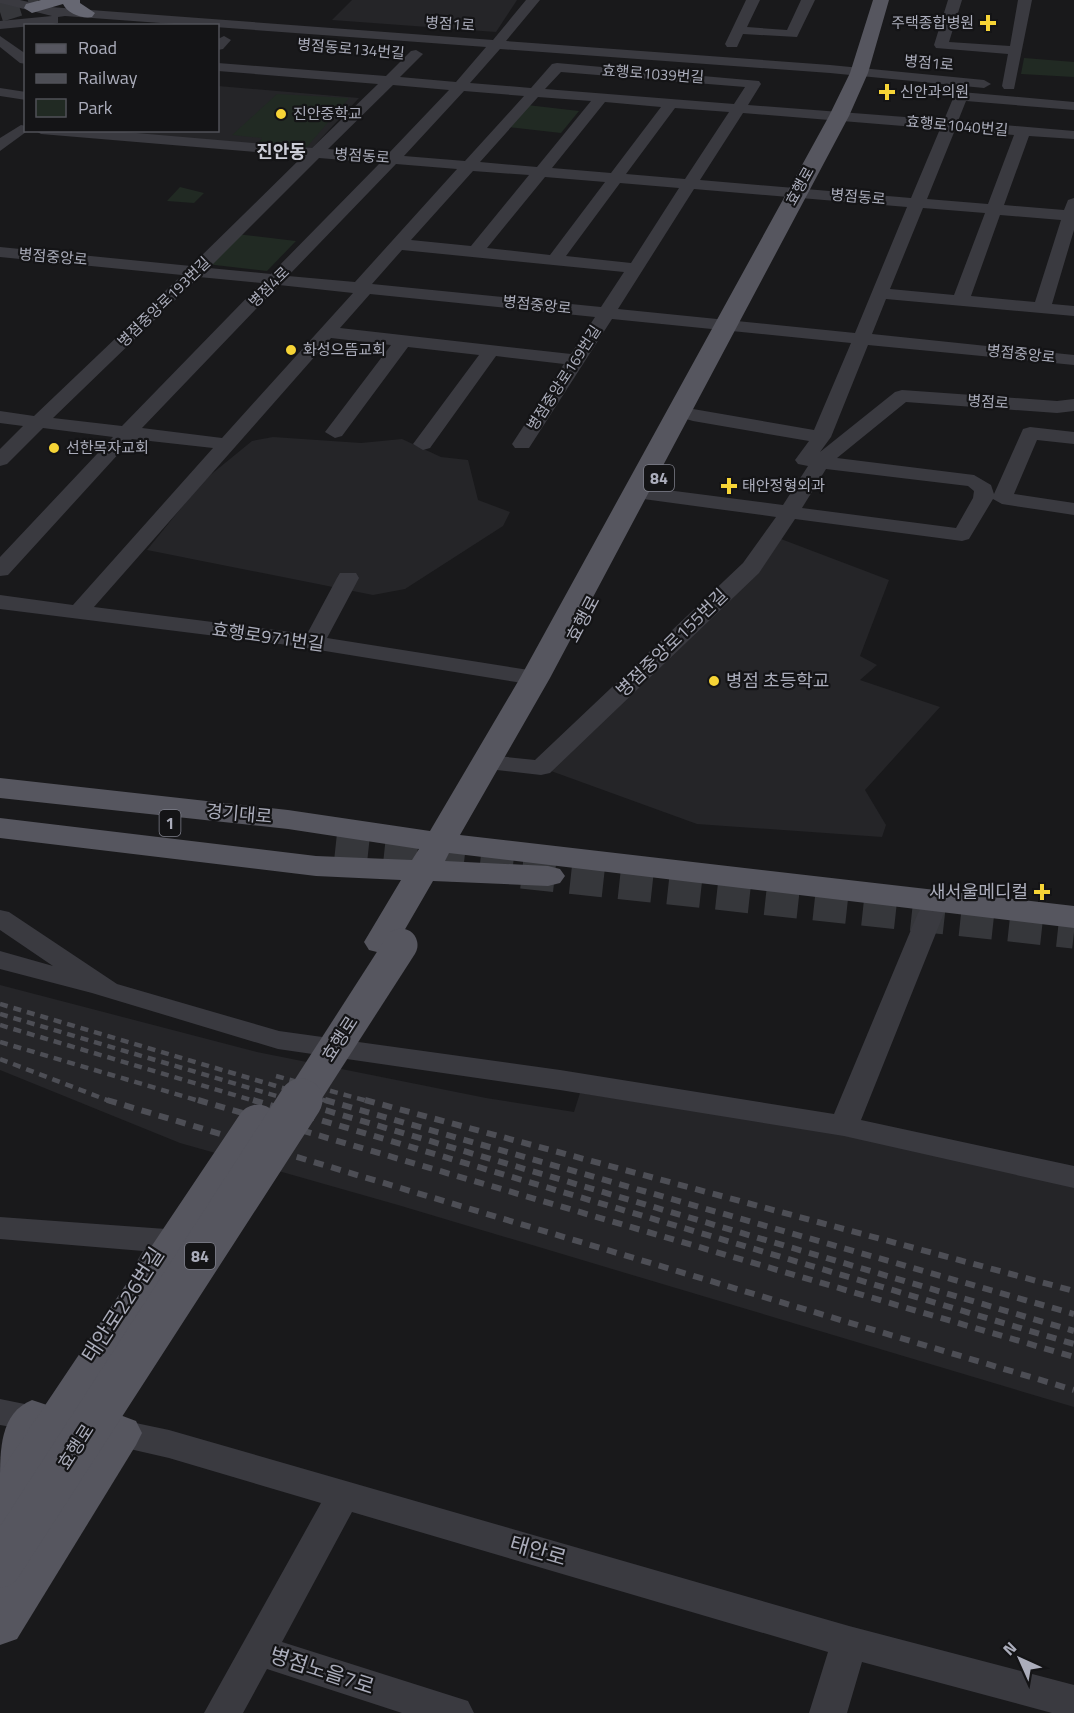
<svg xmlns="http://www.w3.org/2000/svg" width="1074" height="1713" font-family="'Titillium Web','Noto Sans KR',sans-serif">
  <rect width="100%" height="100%" fill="#19191b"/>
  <g fill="#252528">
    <path d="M352 0H517L496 32 332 20Z"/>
    <path d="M218 86 359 98 311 149 120 134 123 130H218Z"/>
    <path d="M273 437 361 443 402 439 441 457 468 460 478 500 510 512 503 526 405 589 373 595 147 550 203 481 252 441Z"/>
    <path d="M781 539 889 580 860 656 877 665 860 680 940 707 865 790 886 825 882 837 697 824 551 771Z"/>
    <path d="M0 985 257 1052 486 1098 574 1112 580 1093 851 1135 1074 1184V1407L398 1205 180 1143 0 1070Z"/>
  </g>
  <g fill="#212a23">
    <path d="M1024 58 1074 62V77L1021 74Z"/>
    <path d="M277 94 349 98 306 148 258 143 262 138 232 135Z"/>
    <path d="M527 105 579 111 561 133 507 127Z"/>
    <path d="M180 187 204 193 194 203 167 201Z"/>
    <path d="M236 234 296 241 267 271 206 264Z"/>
  </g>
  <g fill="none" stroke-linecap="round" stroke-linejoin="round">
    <g stroke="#36373b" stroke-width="33" stroke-dasharray="33 16" stroke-linecap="butt">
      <path d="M335 852 455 865"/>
      <path d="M432 852 547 865"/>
      <path d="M522 872 1074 932"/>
    </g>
    <path stroke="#36373b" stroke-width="20" stroke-dasharray="20 10" stroke-linecap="butt" d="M0 12 38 0"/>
    <g fill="#3a3a40" fill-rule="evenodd">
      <path d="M0 0H20L50 7 493 40 526 0H540L506 41 830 65 984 80 991 84 984 88 830 73 500 49 470 83 531 88 552 64 557 63 759 81 761 84 748 105 944 120 954 96 961 92 1074 102V110L966 101 958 121 1074 131V139L1029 136 1004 205 1064 210 1068 200 1074 198V230L1052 304 1074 306V316L886 299 872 334 1074 355V365L868 345 831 437 820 452 895 392 902 390 1057 401 1074 399V411L1057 413 906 402 837 458 974 475 991 485 994 494 1023 429 1030 427 1074 432V444L1037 440 1014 494 1074 503V515L1002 504 993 499 969 539 962 541 795 519 759 573 550 773 541 775 488 769 479 767 476 762 479 757 488 755 535 760 743 563 776 517 636 498 629 496 626 492 629 488 636 486 783 505 808 466 798 464 795 460 809 441 693 421 686 419 683 415 686 411 693 409 814 430 851 343 612 319 529 448H515L512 444 564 364 496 356 430 448 423 450 413 444 479 355 408 347 342 436 335 438 325 432 391 345 331 338 94 607 307 634 337 578 340 573H356L359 578 327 638 535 671 543 673 546 678 543 683 535 685 288 645 0 609V595L73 605 213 448 132 439 8 575 0 576V557L113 437 43 428 7 464 0 466V449L23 426 0 423V411L34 416 182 275 0 257V247L191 266 303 156 41 134 34 130H101L312 148 378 84 218 71V63L386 76 411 51 416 50 423 54 400 77 456 82 486 47 65 16 58 17V23L53 24 0 29V21L52 16 0 3ZM561 72 745 87 734 104 545 89ZM393 85 449 90 388 154 328 149ZM464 91 524 96 465 161 404 156ZM538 97 591 101 537 167 480 162ZM605 102 661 107 611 173 552 168ZM675 108 729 112 685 179 626 174ZM743 113 940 129 911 198 700 180ZM955 130 1014 135 988 204 927 199ZM319 158 380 163 271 274 209 268ZM396 164 457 169 355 282 288 276ZM473 171 529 175 471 246 411 240ZM545 177 605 182 550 255 487 248ZM620 183 679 188 631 263 566 256ZM694 189 907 207 855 333 618 309ZM923 208 985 213 954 295 890 289ZM1000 215 1061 220 1035 302 971 296ZM402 250 624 272 601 307 372 284ZM199 277 261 283 122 426 53 418ZM279 285 353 293 222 438 142 428ZM370 294 595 317 571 354 340 328ZM826 469 968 486 974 491 973 498 956 528 802 508Z"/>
      <path d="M746 0H760L747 27 787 30 801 0H815L797 37 743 34 737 47H727L725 44Z"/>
      <path d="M948 0H962L949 42 1010 46 1018 0H1032L1014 89H1004L1002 86 1008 54 936 48 934 45Z"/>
      <path d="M0 36 26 54V64L20 63 0 47Z"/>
      <path d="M224 36 231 40 223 49 218 50V39Z"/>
      <path d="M0 88 26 92V100L0 96Z"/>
      <path d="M21 125 26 126V132L0 151V138Z"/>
      <path d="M931 905 940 907 944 913 861 1120 1074 1166V1188L844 1136 560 1090 278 1049 92 993 0 969V951L53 966 0 930V910L9 912 117 984 279 1031 560 1070 834 1114 918 913 922 907Z"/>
      <path d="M0 1217 166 1229 177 1232 182 1240 164 1269 153 1273 142 1269 137 1261 143 1251 0 1239Z"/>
      <path d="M0 1399 59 1411 64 1420 59 1429 47 1433 0 1425Z"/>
      <path d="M107 1417 169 1430 849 1626 1074 1685V1713H1052L862 1662 847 1713H809L828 1652 352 1512 282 1642 468 1701 474 1713H402L267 1669 243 1713H204L321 1503 169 1458 95 1441 90 1431 95 1421Z"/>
    </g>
    <g fill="#56565f" fill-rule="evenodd">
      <path d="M873 0H889L868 73 849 116 550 678 460 835 1074 906V928L449 853 445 861 548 866 560 869 565 876 560 883 548 886 433 881 393 950 381 953 369 950 364 942 401 880 316 876 0 838V818L316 856 412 860 419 849 288 829 0 798V778L288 810 430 831 520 678 829 116 850 73Z"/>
      <path d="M32 1400 47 1405 54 1417 16 1478 0 1483C0 1449 0 1413 32 1400Z"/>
      <path d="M120 1415 136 1421 142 1433 136 1445 17 1639 0 1645V1583L104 1421Z"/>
    </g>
    <path fill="#666772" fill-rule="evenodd" d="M41 0H80V3L95 13 92 17C82 19 67 13 63 4L32 13 24 8 26 4Z"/>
    <g stroke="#4d4e55" stroke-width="4.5" stroke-dasharray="8 6" stroke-linecap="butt">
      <path d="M0 1004 330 1102"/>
      <path d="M0 1014 297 1102"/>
      <path d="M0 1025 258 1102"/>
      <path d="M0 1042 203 1102"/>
      <path d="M0 1059 112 1102"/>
      <path d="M276 1076 371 1102"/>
    </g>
    <g stroke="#4d4e55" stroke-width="6" stroke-dasharray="10 8" stroke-linecap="butt">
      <path d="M107 1100 1074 1390"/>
      <path d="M198 1100 1074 1357"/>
      <path d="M253 1100 1074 1344"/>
      <path d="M291 1100 1074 1331"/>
      <path d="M325 1100 1074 1314"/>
      <path d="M365 1100 1074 1291"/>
    </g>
    <path stroke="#56565f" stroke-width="33" d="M300 1102 401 945"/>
    <g stroke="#56565f" stroke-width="43">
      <path d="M0 1511 258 1126"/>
      <path d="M0 1566 301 1100"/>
    </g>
  </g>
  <g fill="#f6d436" stroke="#141416" stroke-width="2">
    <path d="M985 14h6v6h6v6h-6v6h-6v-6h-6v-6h6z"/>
    <path d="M884 83h6v6h6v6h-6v6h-6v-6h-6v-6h6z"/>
    <circle cx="281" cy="114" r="6"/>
    <circle cx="291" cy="350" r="6"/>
    <circle cx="54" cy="448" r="6"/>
    <path d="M726 477h6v6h6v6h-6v6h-6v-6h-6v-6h6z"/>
    <circle cx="714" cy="681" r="6"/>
    <path d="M1039 883h6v6h6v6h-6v6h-6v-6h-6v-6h6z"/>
  </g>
  <g text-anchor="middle" stroke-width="4.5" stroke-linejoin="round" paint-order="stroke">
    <g font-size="15" fill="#abadbb" stroke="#141416" text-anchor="start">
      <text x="974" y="28" text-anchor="end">주택종합병원</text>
      <text x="900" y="97">신안과의원</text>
      <text x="293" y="119">진안중학교</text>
      <text x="303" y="355">화성으뜸교회</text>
      <text x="66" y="453">선한목자교회</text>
      <text x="742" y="491">태안정형외과</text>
    </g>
    <g font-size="15" fill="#abadbb" stroke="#141416">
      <text transform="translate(450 24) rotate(4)" y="5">병점1로</text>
      <text transform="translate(351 49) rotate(5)" y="5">병점동로134번길</text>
      <text transform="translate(929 63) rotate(5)" y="5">병점1로</text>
      <text transform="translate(653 74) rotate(4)" y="5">효행로1039번길</text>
      <text transform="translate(957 126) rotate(5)" y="5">효행로1040번길</text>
      <text transform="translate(362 156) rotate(4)" y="5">병점동로</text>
      <text transform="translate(800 186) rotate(-61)" y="5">효행로</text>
      <text transform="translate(858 197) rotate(5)" y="5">병점동로</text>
      <text transform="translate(53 257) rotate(5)" y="5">병점중앙로</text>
      <text transform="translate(269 287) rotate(-45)" y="5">병점4로</text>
      <text transform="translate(164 302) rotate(-44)" y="5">병점중앙로193번길</text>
      <text transform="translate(537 305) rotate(6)" y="5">병점중앙로</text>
      <text transform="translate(1021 354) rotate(6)" y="5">병점중앙로</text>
      <text transform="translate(564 378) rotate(-57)" y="5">병점중앙로169번길</text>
      <text transform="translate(988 402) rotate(4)" y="5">병점로</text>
    </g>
    <g fill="#141416" stroke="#7e7f8a" stroke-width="1.5">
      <rect x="644" y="465" width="30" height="26" rx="4.5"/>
      <rect x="159.5" y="810" width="21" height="26" rx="4.5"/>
      <rect x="185" y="1243" width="30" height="26" rx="4.5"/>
    </g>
    <g font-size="16" font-weight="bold" fill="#abadbb">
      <text x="659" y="484">84</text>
      <text x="170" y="829">1</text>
      <text x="200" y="1262">84</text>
    </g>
    <g font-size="18" font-weight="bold" fill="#cccdd7" stroke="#141416">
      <text x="281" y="158">진안동</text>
    </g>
    <g font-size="18" fill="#abadbb" stroke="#141416">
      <text transform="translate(583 619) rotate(-62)" y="6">효행로</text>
      <text transform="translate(268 637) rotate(8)" y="6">효행로971번길</text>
      <text transform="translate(672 643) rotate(-44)" y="6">병점중앙로155번길</text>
      <text transform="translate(239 814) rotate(5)" y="6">경기대로</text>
      <text transform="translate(340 1039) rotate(-57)" y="6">효행로</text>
      <text transform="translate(76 1447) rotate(-57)" y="6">효행로</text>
    </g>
    <g font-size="18" fill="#abadbb" stroke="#141416" text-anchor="start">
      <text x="726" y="687">병점 초등학교</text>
      <text x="1028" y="898" text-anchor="end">새서울메디컬</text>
    </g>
    <g font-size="21" fill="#abadbb" stroke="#141416">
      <text transform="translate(123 1305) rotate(-57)" y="7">태안로226번길</text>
      <text transform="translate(538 1551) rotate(16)" y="7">태안로</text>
      <text transform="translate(322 1671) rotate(18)" y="7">병점노을7로</text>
    </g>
  </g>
  <rect x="24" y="24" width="195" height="108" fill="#141416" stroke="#505158" stroke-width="1.5"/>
  <rect x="36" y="44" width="30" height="9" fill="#56565f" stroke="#505158" stroke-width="1.5"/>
  <text x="78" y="54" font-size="18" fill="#abadbb">Road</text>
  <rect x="36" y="74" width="30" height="9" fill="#4d4e55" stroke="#505158" stroke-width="1.5"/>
  <text x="78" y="84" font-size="18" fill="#abadbb">Railway</text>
  <rect x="36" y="99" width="30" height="18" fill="#212a23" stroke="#505158" stroke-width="1.5"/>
  <text x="78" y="114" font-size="18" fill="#abadbb">Park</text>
  <g transform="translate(1020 1659) rotate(315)" stroke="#141416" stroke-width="4.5" paint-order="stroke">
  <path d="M0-4.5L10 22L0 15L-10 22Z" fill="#abadbb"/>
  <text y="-9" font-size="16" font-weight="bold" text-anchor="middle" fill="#abadbb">N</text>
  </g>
</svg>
